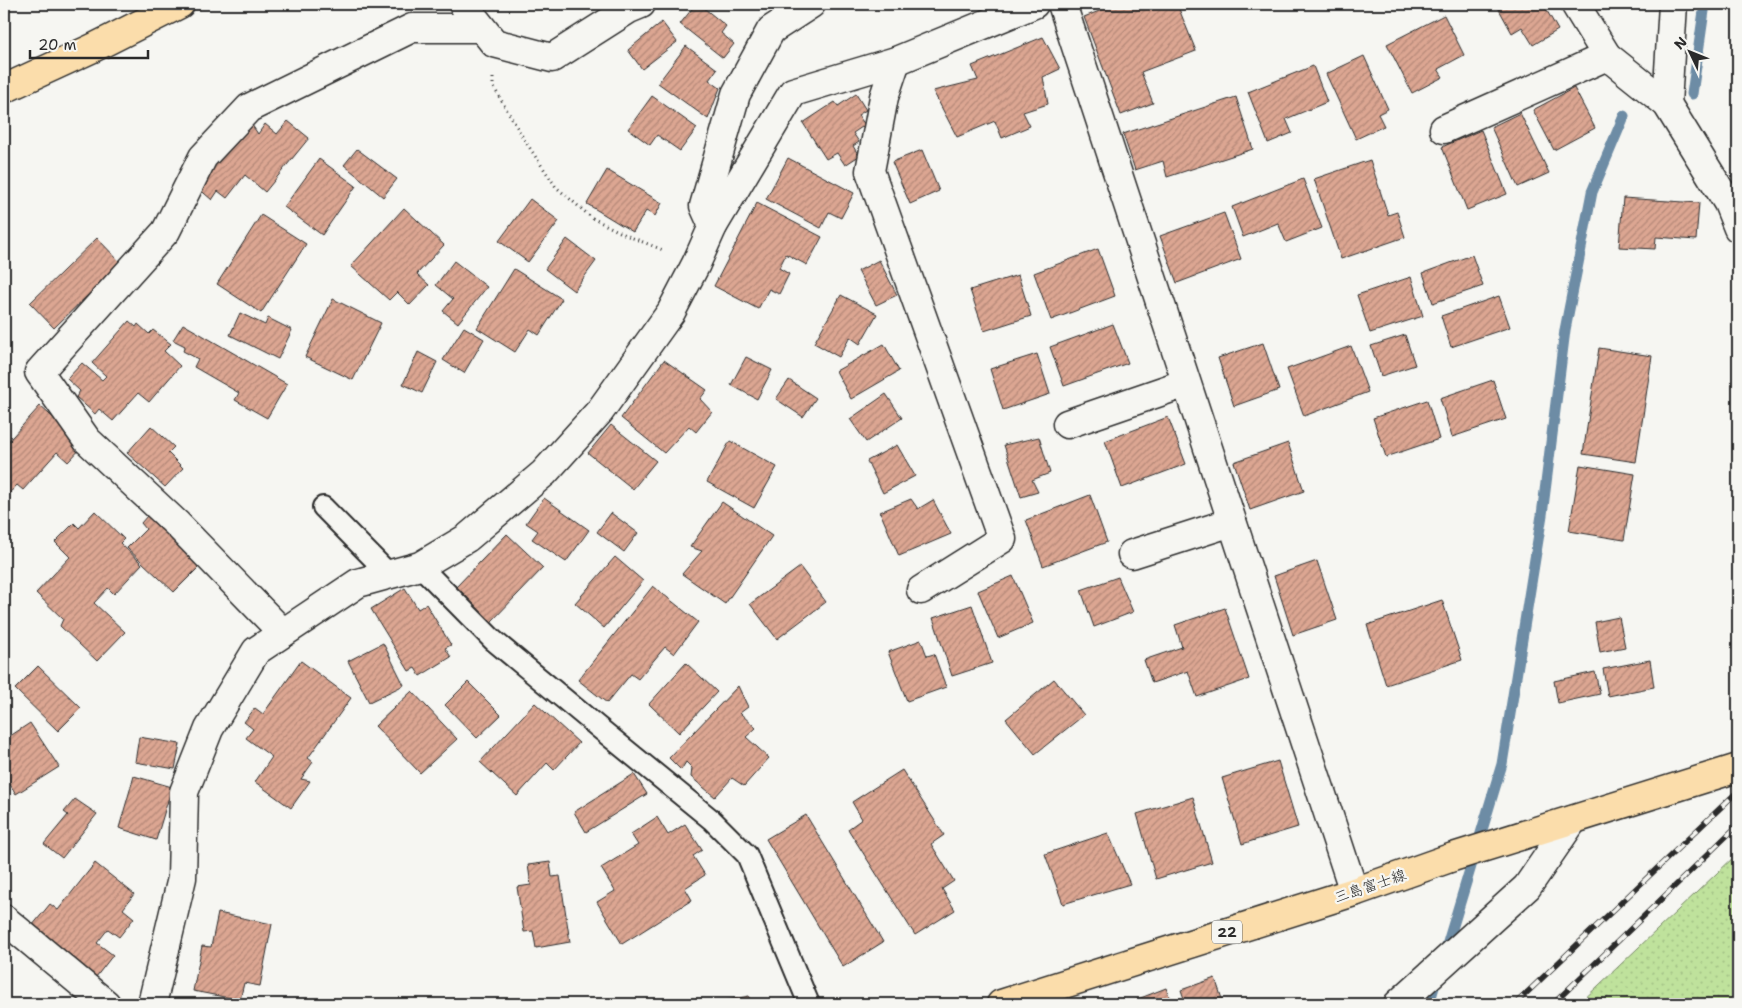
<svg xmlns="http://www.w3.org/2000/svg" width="1742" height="1008" font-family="'Shantell Sans','Klee One',sans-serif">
  <defs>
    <pattern id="grass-dots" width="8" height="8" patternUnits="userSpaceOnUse" patternTransform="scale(1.25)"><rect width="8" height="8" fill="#bfe29c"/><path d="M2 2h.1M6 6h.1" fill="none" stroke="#a4c287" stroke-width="1.8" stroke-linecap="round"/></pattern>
    <pattern id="building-hatch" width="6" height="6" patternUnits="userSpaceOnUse" patternTransform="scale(1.25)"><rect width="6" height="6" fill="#dca692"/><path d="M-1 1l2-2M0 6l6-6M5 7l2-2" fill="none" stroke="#b38777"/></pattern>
  </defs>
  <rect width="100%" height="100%" fill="#f6f6f2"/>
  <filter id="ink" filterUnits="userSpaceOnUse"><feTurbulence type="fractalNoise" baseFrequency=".02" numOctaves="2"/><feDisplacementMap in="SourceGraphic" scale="10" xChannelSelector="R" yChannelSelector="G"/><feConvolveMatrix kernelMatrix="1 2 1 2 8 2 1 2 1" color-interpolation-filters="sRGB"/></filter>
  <g filter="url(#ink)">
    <path fill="url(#grass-dots)" stroke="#758664" d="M1736 855 1738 861V1004H1579Z"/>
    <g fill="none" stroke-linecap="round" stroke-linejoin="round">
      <g stroke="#6d8ca5" stroke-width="11">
        <path d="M1692 94 1705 4"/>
        <path d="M1445 952 1502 764 1542 515 1565 330 1592 192 1624 116"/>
        <path d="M1429 1004 1437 977"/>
      </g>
    </g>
    <g fill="url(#building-hatch)" stroke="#2b2b2b">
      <path d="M696 4H699L726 26 721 33 734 44 723 58 680 24Z"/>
      <path d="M1117 4H1177L1196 51 1141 72 1153 103 1121 115 1084 17Z"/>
      <path d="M1496 4H1543L1558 30 1533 45 1522 27 1512 33Z"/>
      <path d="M1444 15 1464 55 1438 69 1443 77 1412 93 1387 44Z"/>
      <path d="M662 22 677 42 642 69 628 50Z"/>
      <path d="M1043 37 1060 69 1043 77 1048 104 1023 112 1030 126 1002 138 995 121 957 137 933 91 978 80 972 66Z"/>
      <path d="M686 46 717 69 709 80 720 88 708 119 658 83Z"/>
      <path d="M1364 56 1388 109 1378 114 1384 126 1356 139 1326 74Z"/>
      <path d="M1313 66 1327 102 1286 119 1292 133 1268 143 1248 92Z"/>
      <path d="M1574 88 1595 128 1554 150 1533 110Z"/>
      <path d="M856 94 866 110 858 115 865 125 853 133 859 142 853 146 859 156 845 165 837 153 826 159 803 123 835 102 838 106Z"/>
      <path d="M652 96 697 128 680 151 657 135 650 145 628 129Z"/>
      <path d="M1236 97 1253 149 1167 177 1163 161 1135 170 1123 134Z"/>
      <path d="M1520 113 1549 173 1518 187 1491 127Z"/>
      <path d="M288 121 309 138 265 192 245 175 227 198 218 191 212 200 197 187 250 122 258 134 265 124 277 134Z"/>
      <path d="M1481 130 1507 194 1467 210 1442 147Z"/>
      <path d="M357 149 397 179 383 197 344 165Z"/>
      <path d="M922 150 939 191 910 204 892 162Z"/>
      <path d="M788 158 854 193 841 218 829 212 821 228 766 199Z"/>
      <path d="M319 159 356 186 322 235 284 207Z"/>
      <path d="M1370 160 1388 215 1397 212 1405 237 1341 259 1314 179Z"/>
      <path d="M607 170 662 203 655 216 646 211 633 232 587 204Z"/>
      <path d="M1303 179 1322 228 1286 242 1278 223 1243 237 1232 207Z"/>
      <path d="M1623 198 1699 203 1696 240 1656 237 1655 249 1619 247Z"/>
      <path d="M530 199 559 221 528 262 499 241Z"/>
      <path d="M757 203 822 237 807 265 786 254 779 268 789 274 779 294 769 289 758 309 714 286Z"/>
      <path d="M404 208 444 245 417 274 429 285 410 305 397 292 389 300 351 266Z"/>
      <path d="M1224 213 1241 259 1177 283 1160 236Z"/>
      <path d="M261 215 306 244 261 313 217 284Z"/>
      <path d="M97 238 121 263 54 328 30 303Z"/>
      <path d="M567 239 596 261 574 291 545 269Z"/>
      <path d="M1098 249 1115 296 1051 320 1034 273Z"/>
      <path d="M1472 255 1483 286 1433 303 1423 273Z"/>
      <path d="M879 260 897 295 876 305 858 271Z"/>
      <path d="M454 261 487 287 458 323 443 311 453 299 436 285Z"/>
      <path d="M514 269 562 299 539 335 530 329 515 352 477 328Z"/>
      <path d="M1018 275 1031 316 984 331 970 290Z"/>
      <path d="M1411 277 1423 316 1370 333 1357 295Z"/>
      <path d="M841 295 877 314 860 344 850 337 839 357 814 343Z"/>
      <path d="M1499 296 1510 327 1451 347 1441 316Z"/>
      <path d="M333 299 381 323 353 380 305 357Z"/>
      <path d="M240 313 265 325 268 318 292 330 278 359 230 335Z"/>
      <path d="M129 321 136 327 138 324 149 334 153 330 171 344 164 351 180 366 149 402 138 393 113 421 99 409 95 414 76 397 80 391 67 379 82 363 102 380 106 376 92 363Z"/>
      <path d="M183 324 287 384 267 418 235 400 239 393 194 367 198 359 183 351 185 346 173 340Z"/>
      <path d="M1113 324 1128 363 1064 386 1050 347Z"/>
      <path d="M464 327 484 339 464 373 443 360Z"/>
      <path d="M1405 335 1415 365 1381 376 1371 346Z"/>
      <path d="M1263 343 1279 390 1234 406 1218 358Z"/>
      <path d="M884 344 899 371 851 399 836 371Z"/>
      <path d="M1351 346 1368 392 1304 416 1287 369Z"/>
      <path d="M1599 348 1652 356 1636 462 1583 454Z"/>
      <path d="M418 352 437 362 422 393 403 384Z"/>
      <path d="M1037 354 1050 394 1003 410 990 369Z"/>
      <path d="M746 357 772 370 757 399 731 385Z"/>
      <path d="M664 360 707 390 700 399 712 412 696 432 689 426 664 453 621 418Z"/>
      <path d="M789 380 816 398 803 417 776 399Z"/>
      <path d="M1493 380 1506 419 1452 437 1440 398Z"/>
      <path d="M886 394 902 418 866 442 850 419Z"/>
      <path d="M1427 400 1439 439 1386 457 1373 418Z"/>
      <path d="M40 406 84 445 68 462 57 452 23 490 17 485 4 499V446Z"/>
      <path d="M1168 417 1186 464 1122 488 1105 441Z"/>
      <path d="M611 425 656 461 633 489 588 453Z"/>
      <path d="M151 426 174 447 168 453 183 468 165 487 127 453Z"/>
      <path d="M1039 437 1050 473 1032 480 1038 492 1021 497 1004 445Z"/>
      <path d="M730 441 777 467 754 508 707 482Z"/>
      <path d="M1288 443 1304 491 1250 510 1234 462Z"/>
      <path d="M897 445 915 476 883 493 867 461Z"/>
      <path d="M1580 465 1635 474 1624 540 1569 531Z"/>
      <path d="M1090 495 1107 542 1043 566 1026 520Z"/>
      <path d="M544 498 589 530 566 562 532 539 538 531 526 523Z"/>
      <path d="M911 499 918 509 933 500 951 534 899 556 880 512Z"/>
      <path d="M722 502 772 536 725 604 682 574 702 551 690 547Z"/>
      <path d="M95 511 124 539 120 543 142 564 114 594 108 588 94 603 125 632 97 661 60 626 63 619 36 593 70 557 55 542 74 523 79 528Z"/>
      <path d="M611 513 638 533 624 552 597 532Z"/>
      <path d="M147 516 200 566 174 592 127 548 146 529 141 523Z"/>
      <path d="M507 534 543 568 491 622 456 587Z"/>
      <path d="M615 557 643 581 604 628 575 603Z"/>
      <path d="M1317 561 1337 620 1293 635 1274 576Z"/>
      <path d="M800 567 826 602 777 639 750 604Z"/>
      <path d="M1013 576 1033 623 998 638 978 591Z"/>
      <path d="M1118 577 1133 612 1094 627 1081 590Z"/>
      <path d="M653 586 698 622 674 654 665 647 638 679 631 674 607 703 578 680Z"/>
      <path d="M405 588 418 609 426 604 451 645 445 648 451 657 420 676 415 668 409 671 371 609Z"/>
      <path d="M1442 600 1462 660 1386 685 1367 625Z"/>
      <path d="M972 605 992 663 952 676 933 618Z"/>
      <path d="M1225 608 1249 679 1197 697 1188 671 1152 683 1144 660 1182 647 1175 625Z"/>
      <path d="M1619 617 1625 647 1600 652 1595 622Z"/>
      <path d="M921 640 927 656 934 654 946 687 907 701 888 652Z"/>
      <path d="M383 643 404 685 369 702 348 661Z"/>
      <path d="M1650 660 1654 687 1608 696 1603 669Z"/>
      <path d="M301 661 351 698 308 758 313 762 301 779 310 781 291 808 255 782 272 757 246 738 253 729 244 722 255 708 263 714Z"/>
      <path d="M686 663 717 692 679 733 649 704Z"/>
      <path d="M38 666 81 708 58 731 15 689Z"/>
      <path d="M1595 672 1600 694 1558 703 1554 681Z"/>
      <path d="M1054 679 1084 715 1035 754 1006 719Z"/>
      <path d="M468 682 501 715 477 738 445 705Z"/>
      <path d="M738 686 748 707 740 713 756 728 746 737 769 758 744 786 732 778 715 797 691 777 692 768 686 762 681 770 669 758Z"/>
      <path d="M412 691 457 739 420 773 375 726Z"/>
      <path d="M535 703 579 743 554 770 547 763 517 796 480 762Z"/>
      <path d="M30 723 59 767 16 794 4 775V740Z"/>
      <path d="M139 737 180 744 175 769 135 762Z"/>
      <path d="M1278 761 1298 827 1242 844 1222 778Z"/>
      <path d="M902 770 944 835 931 844 954 881 942 889 955 910 915 935 848 829 862 819 852 802Z"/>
      <path d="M634 774 647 794 586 832 574 812Z"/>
      <path d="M134 776 172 787 156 840 119 828Z"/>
      <path d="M1193 797 1212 862 1156 879 1137 814Z"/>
      <path d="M75 799 97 814 62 858 44 844 68 815 64 812Z"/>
      <path d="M806 815 883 942 843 967 766 839Z"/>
      <path d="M657 817 668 835 685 824 702 850 693 856 705 875 685 888 692 900 622 944 597 902 615 891 601 868 638 845 631 834Z"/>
      <path d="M1108 833 1130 884 1063 904 1045 854Z"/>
      <path d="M550 862 552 877 560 876 570 942 536 948 533 931 524 932 517 887 531 885 528 865Z"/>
      <path d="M95 863 134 894 123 909 134 918 119 937 108 929 97 943 113 955 96 977 32 926 50 904 58 910Z"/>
      <path d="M218 913 272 924 260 986 244 983 240 1000 193 991 202 946 211 947Z"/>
      <path d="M1215 978 1223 1002 1217 1004H1186L1181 990Z"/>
      <path d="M1166 988 1172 1004H1134L1133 1001Z"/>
      <path d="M749 996 750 1004H708Z"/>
    </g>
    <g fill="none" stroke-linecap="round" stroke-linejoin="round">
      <g stroke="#2b2b2b" stroke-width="24">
        <g id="lane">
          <path d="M323 507 389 574"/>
          <path d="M420 566 493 640 598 727 712 820 747 855 809 1004"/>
        </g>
      </g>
      <g stroke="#2b2b2b" stroke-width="31">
        <g id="street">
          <path d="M463 4 494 43 552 58 629 9 641 4"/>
          <path d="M1062 4 1354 892"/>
          <path d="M1575 4 1607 56 1667 104 1728 203 1738 228"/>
          <path d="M896 61 884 97 870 171 1002 539 921 590"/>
          <path d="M1667 104 1673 4"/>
          <path d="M1444 129 1607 56"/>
          <path d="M713 226 704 206 736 94 771 30 811 4"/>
          <path d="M1067 424 1186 383"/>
          <path d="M1132 554 1232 522"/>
          <path d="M283 633 177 524 87 440 39 372 166 231 203 157 249 108 412 28H480"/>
          <path d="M4 919 106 1004"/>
          <path d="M152 1004 182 878 184 792 209 729 256 651 358 583 420 566 467 538 544 473 600 411 671 312 696 264 713 226 793 92 896 61 1034 4"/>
        </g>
      </g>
      <g stroke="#2b2b2b" stroke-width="31">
        <path id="secondary" d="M1398 1004 1527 887 1573 820"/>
      </g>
      <g stroke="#2b2b2b" stroke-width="31">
        <path id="primary" d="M1001 1004 1354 892 1453 857 1738 768"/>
      </g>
      <g stroke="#2b2b2b" stroke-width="31">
        <path id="highway" d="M4 89 93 48 180 4"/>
      </g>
      <path stroke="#2b2b2b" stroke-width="3" stroke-dasharray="1 4" stroke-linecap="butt" d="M493 78V86L525 141 556 187 592 218 628 236 663 250"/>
      <use href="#lane" stroke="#f6f6f2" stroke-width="20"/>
      <use href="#street" stroke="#f6f6f2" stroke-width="28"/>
      <use href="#secondary" stroke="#f6f6f2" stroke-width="28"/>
      <use href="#primary" stroke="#fbddab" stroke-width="28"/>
      <use href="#highway" stroke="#fbddab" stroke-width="28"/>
      <g stroke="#2b2b2b" stroke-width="5.5">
        <g id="rail">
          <path d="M1515 1004 1738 791"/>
          <path d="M1553 1004 1738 825"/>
        </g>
      </g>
      <use href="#rail" stroke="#f6f6f2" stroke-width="4" stroke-dasharray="11" stroke-linecap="butt"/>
    </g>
  </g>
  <g text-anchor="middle" stroke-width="4.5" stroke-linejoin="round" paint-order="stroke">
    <rect fill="#f6f6f2" stroke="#686867" stroke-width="1" x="1212" y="920.5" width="30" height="23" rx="4"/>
    <g font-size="14" font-weight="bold" fill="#2b2b2b">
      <text x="1227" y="937">22</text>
    </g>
    <g font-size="15" fill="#2b2b2b" stroke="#f6f6f2">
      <text transform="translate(1370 886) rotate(-19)" y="5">三島富士線</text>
    </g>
  </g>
  <rect width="1742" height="1008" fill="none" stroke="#f6f6f2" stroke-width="20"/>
  <rect x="10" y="10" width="1722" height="988" fill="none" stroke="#2b2b2b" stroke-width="2" filter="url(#ink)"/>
  <g transform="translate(1690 52) rotate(313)" stroke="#f6f6f2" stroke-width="4" paint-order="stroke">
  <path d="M0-4L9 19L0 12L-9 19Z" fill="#2b2b2b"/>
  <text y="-8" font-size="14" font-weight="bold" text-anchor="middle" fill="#2b2b2b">N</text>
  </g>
  <path d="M30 50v8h118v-8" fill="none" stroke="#2b2b2b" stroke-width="2.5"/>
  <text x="38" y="50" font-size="15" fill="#2b2b2b" stroke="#f6f6f2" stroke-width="4" paint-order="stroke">20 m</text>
</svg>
